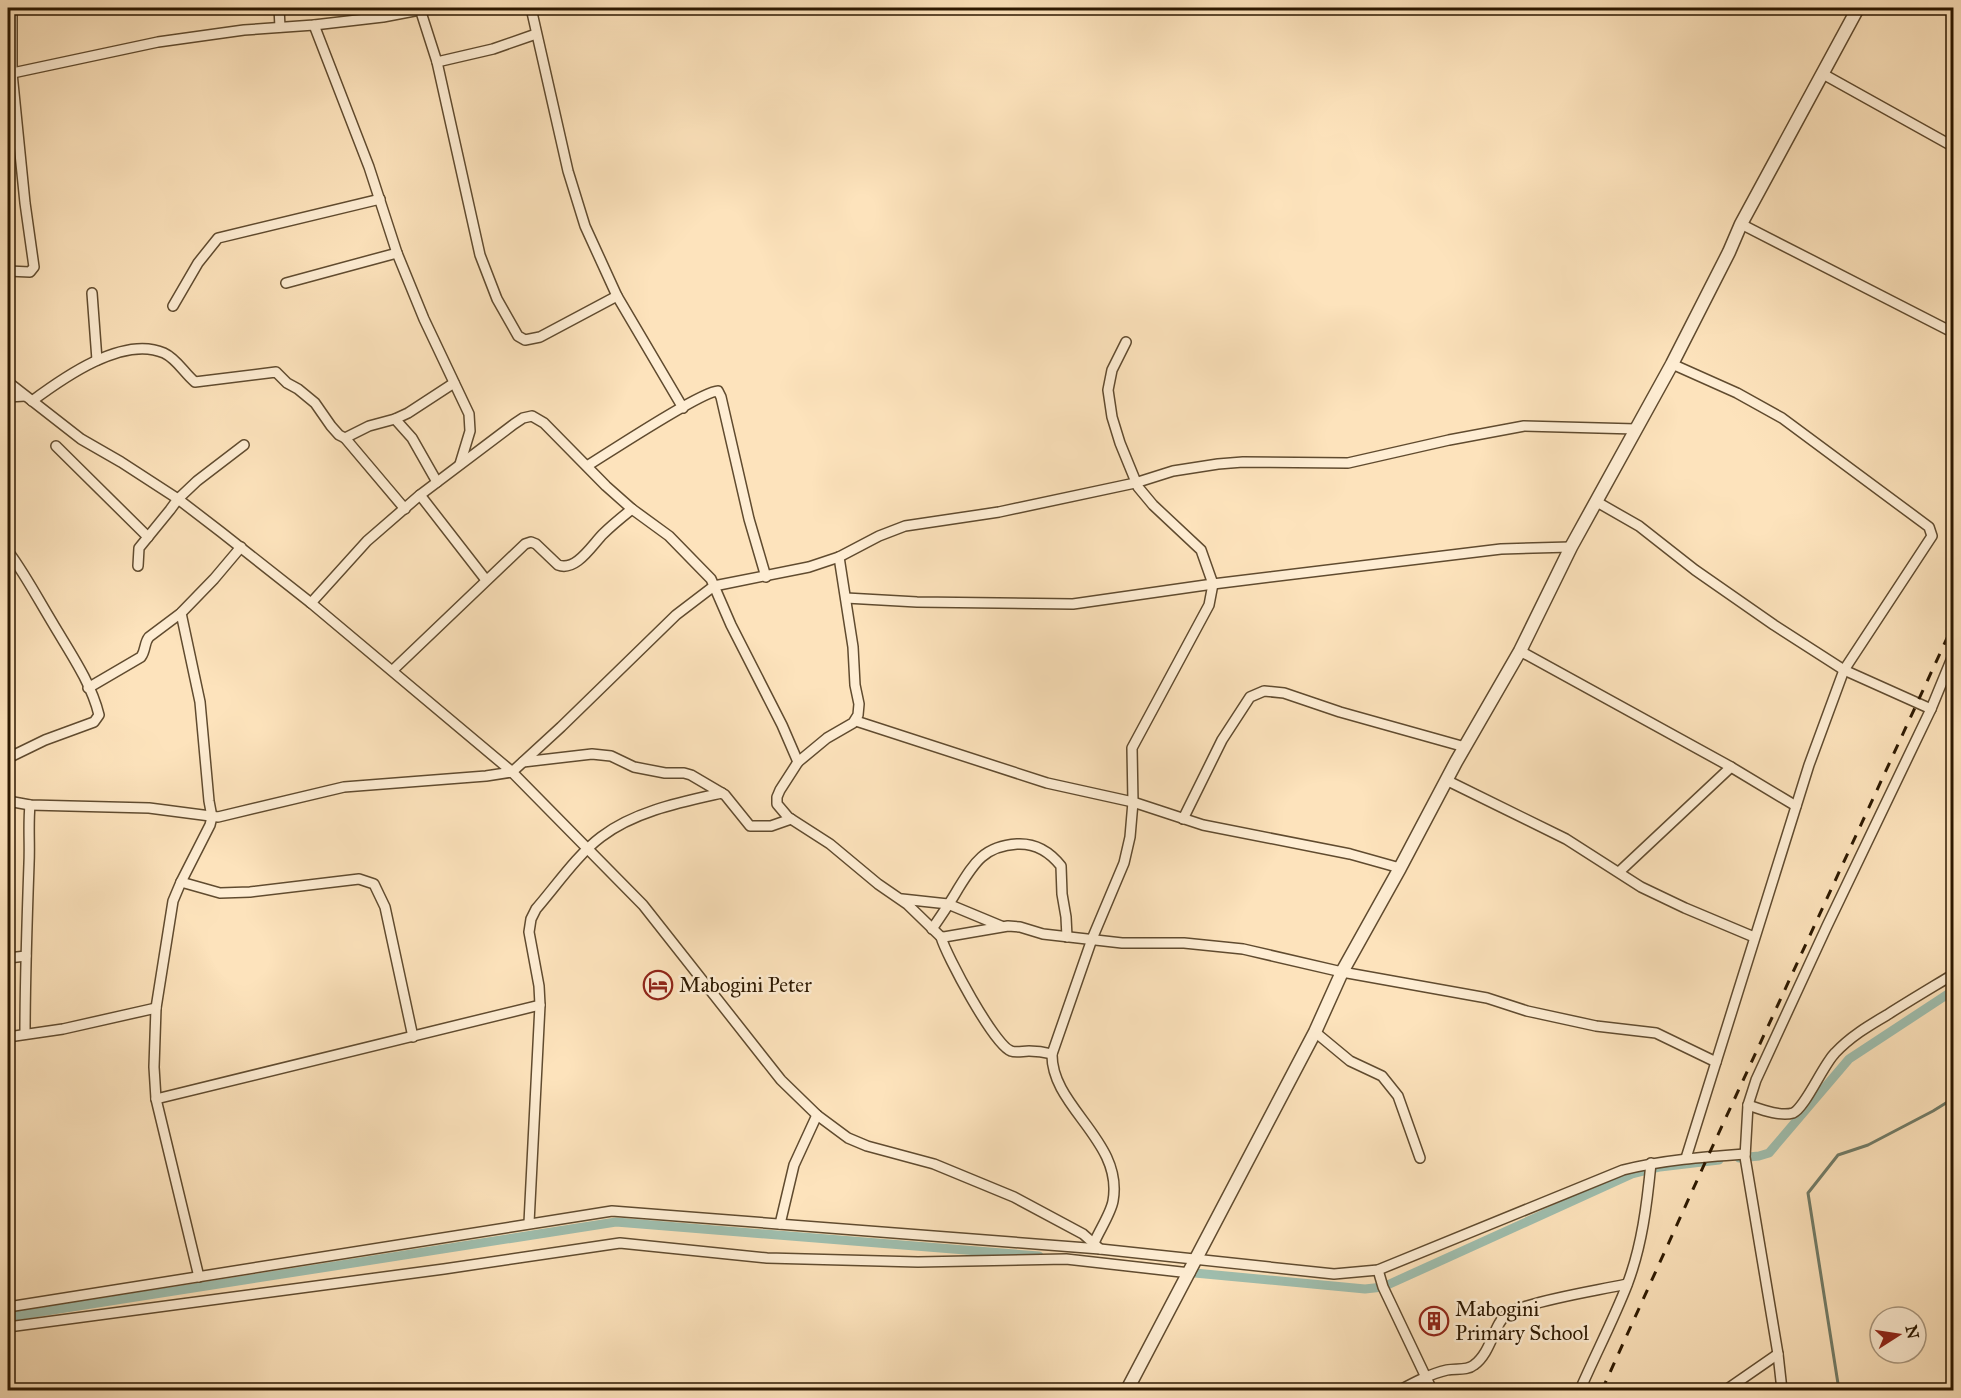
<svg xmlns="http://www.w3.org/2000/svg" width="1961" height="1398" font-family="'IM FELL Great Primer',serif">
  <rect width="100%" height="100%" fill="#fde3bc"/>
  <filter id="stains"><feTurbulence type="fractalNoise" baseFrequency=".00333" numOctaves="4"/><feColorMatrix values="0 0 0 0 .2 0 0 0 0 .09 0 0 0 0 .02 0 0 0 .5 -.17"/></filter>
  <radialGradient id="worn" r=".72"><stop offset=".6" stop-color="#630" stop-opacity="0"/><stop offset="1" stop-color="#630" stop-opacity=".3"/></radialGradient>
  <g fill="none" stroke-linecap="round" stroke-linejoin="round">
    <path stroke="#717c68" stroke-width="3" d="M1839 1390 1808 1193 1838 1155 1868 1145 1933 1111 1954 1098"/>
    <g stroke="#9fbeae" stroke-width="9">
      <path d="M1739 1158 1759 1156 1769 1153 1849 1059 1954 990"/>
      <path d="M1184 1272 1365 1289 1383 1287 1632 1174 1660 1167 1719 1160"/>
      <path d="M8 1317 616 1222 1039 1256"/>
    </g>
    <g stroke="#604b2f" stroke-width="12">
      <g id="minor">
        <path d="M279 8 280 27"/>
        <path d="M531 8 568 171 585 226 617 296 683 408"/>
        <path d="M420 9 437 62 480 255 497 299 518 336 525 340 540 337 617 296"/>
        <path d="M314 25 369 167 397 253 424 319 469 414 470 431 460 464"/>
        <path d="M437 62 493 49 536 34"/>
        <path d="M8 74 158 42 244 30 314 25 383 17 430 8"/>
        <path d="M1823 74 1954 147"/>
        <path d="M1741 224 1954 333"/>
        <path d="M8 271 30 272 34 267 25 203 12 73V8"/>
        <path d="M286 283 397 253"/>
        <path d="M92 293 97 360"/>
        <path d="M173 306 198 263 218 238 380 199"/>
        <path d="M1672 364 1737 393 1782 418 1929 527 1932 536 1844 670 1809 765 1686 1158"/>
        <path d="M8 382 81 439 121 462 178 499 221 532 311 603 510 770 643 905 781 1080 817 1115 848 1138 867 1146 934 1164 1014 1197 1083 1234 1100 1249"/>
        <path d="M8 397 25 396"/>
        <path d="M32 401C63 378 123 335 164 353 177 359 184 373 195 382L276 372 287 383 298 389 315 403 331 426 339 435 345 438 369 426 395 419 408 413 454 383"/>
        <path d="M395 419 412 438 437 482"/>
        <path d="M345 438 405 509"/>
        <path d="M56 446 148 537"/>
        <path d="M587 466C608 453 702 391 718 391L721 397 749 519 766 577"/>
        <path d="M420 495 486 580"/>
        <path d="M1597 502 1639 526 1695 570 1774 625 1844 670 1931 709"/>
        <path d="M839 557 853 647 855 685 859 704 858 715 853 723 827 738 798 762 780 790 777 797V804L788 817 830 844 878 884 907 904 940 936 944 937 1008 926 1020 927 1043 934 1122 943H1184L1243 949 1342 972 1487 998 1527 1011 1596 1026 1656 1033 1716 1062"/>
        <path d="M138 566 139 548 170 510 178 499 197 481 244 445"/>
        <path d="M846 598 917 602 1073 604 1213 584 1501 549 1571 547"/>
        <path d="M311 603 367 541 420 495 514 424 523 418 532 416 544 423 606 486 632 509 669 536 711 579 731 625 782 725 798 762"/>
        <path d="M181 613 200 702 209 801 212 817 210 825 181 882 173 901 156 1008 154 1067 156 1099 199 1277"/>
        <path d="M1520 651 1731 767 1796 806"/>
        <path d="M393 670 525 544 531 542 536 544 558 565C576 572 592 545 603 534 612 525 622 517 632 509"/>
        <path d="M88 688 141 657C146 650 144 643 149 637L181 613 214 579 241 547"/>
        <path d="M856 721 1047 783 1133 802 1203 825 1350 854 1400 868"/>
        <path d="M8 758 45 740 94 722 99 715C91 682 69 651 52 622 38 599 26 576 10 554"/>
        <path d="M523 762 592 754 611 756 634 767 665 773H684L691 775 725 795 750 826H771L791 819"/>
        <path d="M1446 780 1566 839 1641 887 1685 908 1754 937"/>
        <path d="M8 801 30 805 149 808 218 817 344 787 486 776 512 772 561 727 676 615 714 586 809 567 839 557 879 536 905 526 999 512 1135 483 1173 471 1218 464 1243 462 1348 463 1449 440 1524 426 1636 429"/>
        <path d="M1183 819 1222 740 1250 697 1264 691 1284 693 1340 712 1465 747"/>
        <path d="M1619 872 1731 767"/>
        <path d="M181 882 220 893 250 892 359 879 374 884 385 907 413 1037"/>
        <path d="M902 899 948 904 1001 926"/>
        <path d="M932 929C941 916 950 903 958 889 974 863 984 846 1017 844 1036 843 1050 852 1061 866L1062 894 1066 917 1067 937"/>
        <path d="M941 937C946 955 994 1045 1011 1051 1016 1053 1023 1051 1029 1051 1037 1051 1044 1052 1052 1054"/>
        <path d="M8 958 26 956"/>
        <path d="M1315 1032 1350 1061 1382 1076 1398 1096 1420 1158"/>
        <path d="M25 1034C25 978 27 921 29 864 30 844 28 825 30 805"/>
        <path d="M8 1037 63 1029 156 1008"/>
        <path d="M156 1099 540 1005"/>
        <path d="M1748 1105C1760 1109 1780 1117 1793 1113 1805 1108 1823 1065 1835 1053 1850 1037 1868 1026 1887 1015 1909 1001 1931 988 1954 974"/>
        <path d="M529 1223 540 1005 539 986 529 932 531 919 536 909C556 886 577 855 601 837 635 811 682 802 722 793"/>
        <path d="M780 1224 794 1165 817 1115"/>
        <path d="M1094 1243C1099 1231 1111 1213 1113 1201 1124 1141 1051 1107 1052 1054L1092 939 1124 863 1130 837 1133 802 1132 748 1209 605 1213 584 1201 550 1153 505 1138 487 1120 443 1112 417 1108 390 1112 370 1126 342"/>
        <path d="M1378 1270 1383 1287 1432 1390"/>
        <path d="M8 1307 612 1211 1100 1249 1334 1274 1378 1270 1623 1170C1663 1160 1703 1157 1745 1154"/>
        <path d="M8 1327 444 1269 620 1243 767 1258 918 1262 1066 1259 1190 1273"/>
        <path d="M1400 1390C1415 1382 1430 1374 1447 1370 1455 1368 1467 1371 1474 1365 1491 1353 1494 1324 1506 1315 1511 1310 1521 1308 1527 1306 1560 1296 1594 1291 1627 1284"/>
        <path d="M1580 1390C1595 1355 1613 1321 1627 1285 1642 1246 1647 1204 1651 1163"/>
        <path d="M1726 1390 1778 1354"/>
        <path d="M1782 1390 1778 1354 1745 1157 1748 1105 1756 1080 1827 926 1931 709 1954 653"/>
      </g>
    </g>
    <g stroke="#604b2f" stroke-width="15">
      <path id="tertiary" d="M1127 1390 1315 1032 1342 972 1400 868 1456 762 1520 651 1571 547 1672 364 1729 252 1741 224 1858 8"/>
    </g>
    <use href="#minor" stroke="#feedd3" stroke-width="9"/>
    <use href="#tertiary" stroke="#feedd3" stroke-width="12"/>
    <path stroke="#2c1800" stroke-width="3" stroke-dasharray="10 10" stroke-linecap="butt" d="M1602 1390 1704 1165 1954 623"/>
  </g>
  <defs>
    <g id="hotel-ring" transform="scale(1.5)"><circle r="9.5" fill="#feedd3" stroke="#8f2418" stroke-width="1.5"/><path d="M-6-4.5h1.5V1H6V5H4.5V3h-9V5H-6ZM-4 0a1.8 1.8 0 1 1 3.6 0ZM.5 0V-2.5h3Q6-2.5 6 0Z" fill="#8f2418"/></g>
    <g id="building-ring" transform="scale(1.5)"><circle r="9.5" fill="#feedd3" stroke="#8f2418" stroke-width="1.5"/><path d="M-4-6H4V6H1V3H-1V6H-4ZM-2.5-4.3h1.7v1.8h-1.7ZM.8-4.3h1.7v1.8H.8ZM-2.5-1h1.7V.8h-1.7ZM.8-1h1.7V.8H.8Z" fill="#8f2418"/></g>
  </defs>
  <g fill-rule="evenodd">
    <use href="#hotel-ring" x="658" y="985"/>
    <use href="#building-ring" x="1434" y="1321"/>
  </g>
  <g text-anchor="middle" stroke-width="5" stroke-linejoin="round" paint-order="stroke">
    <g font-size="21" fill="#2c1800" stroke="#feedd3" text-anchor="start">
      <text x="679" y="992">Mabogini Peter</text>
      <text x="1455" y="1316">Mabogini<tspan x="1455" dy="24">Primary School</tspan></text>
    </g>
  </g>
  <rect width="1961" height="1398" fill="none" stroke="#fde3bc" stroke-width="30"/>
  <rect x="9" y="9" width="1943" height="1380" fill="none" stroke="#2c1800" stroke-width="3"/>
  <rect x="15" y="15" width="1931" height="1368" fill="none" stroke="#2c1800" stroke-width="1.5"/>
  <g transform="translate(1898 1335) rotate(78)"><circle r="28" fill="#feedd3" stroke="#aa987f" stroke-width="1.5"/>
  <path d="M0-4.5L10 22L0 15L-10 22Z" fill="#8f2418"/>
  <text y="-9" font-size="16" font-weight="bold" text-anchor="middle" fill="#2c1800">N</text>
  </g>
  <rect width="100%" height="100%" filter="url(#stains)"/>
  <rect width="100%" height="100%" fill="url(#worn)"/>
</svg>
